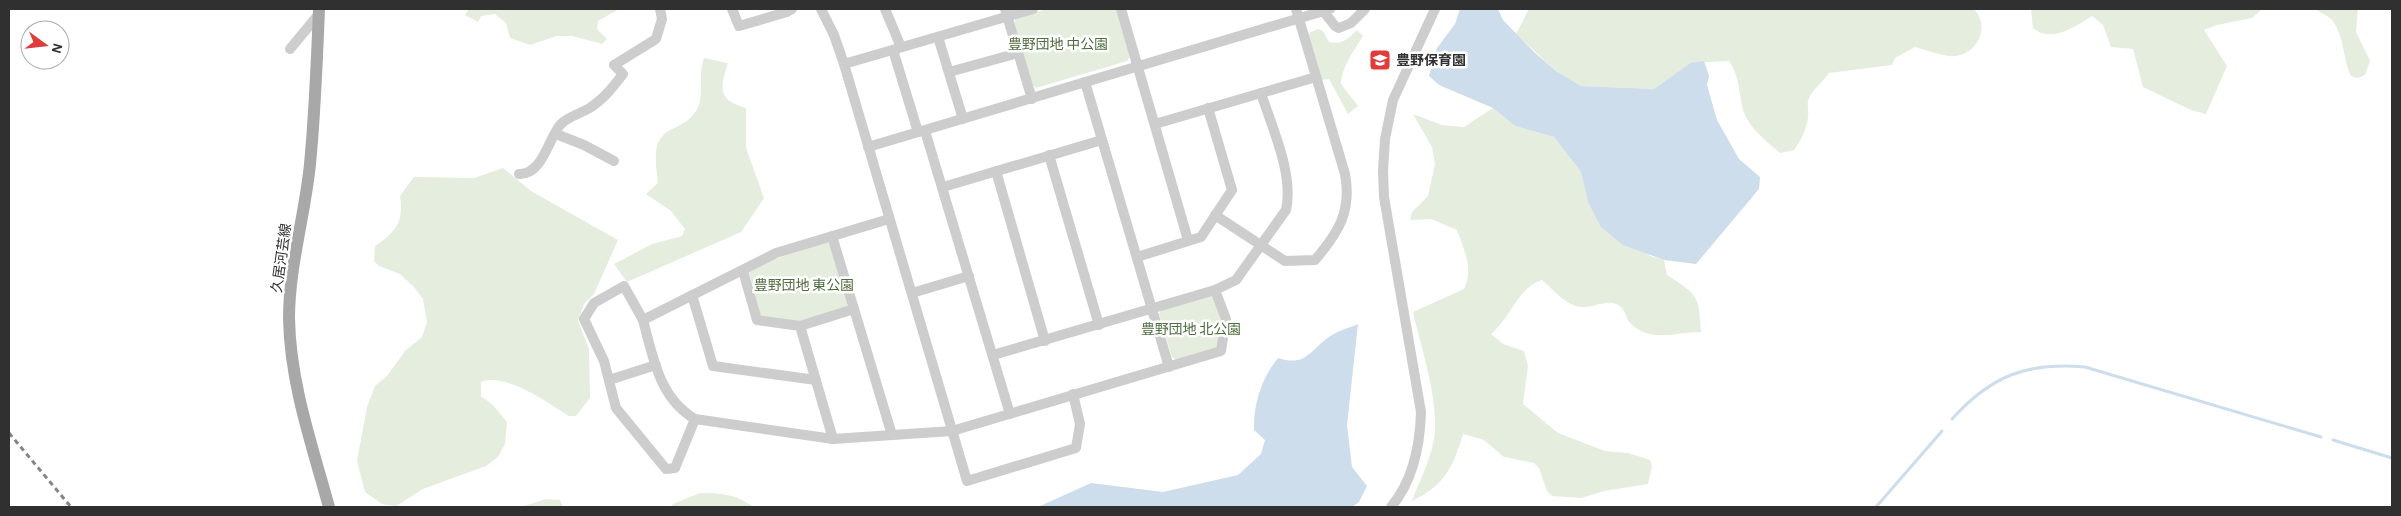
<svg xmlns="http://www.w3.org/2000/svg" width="2401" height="516" font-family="'Alegreya Sans','Noto Sans JP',sans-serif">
  <rect width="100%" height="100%" fill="#fff"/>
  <g fill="#e5eddf">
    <path d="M469 9H619L598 21 597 29 607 39 602 44 572 36H557L530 45 510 38 506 23 495 14 481 16 478 22 465 15Z"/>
    <path d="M1047 9H1116L1130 57 1127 61 1036 88 1033 85 1014 23 1016 18Z"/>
    <path d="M1529 9H1974C1993 30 1973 59 1949 56 1937 54 1926 50 1915 47L1895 58 1892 65 1829 73C1823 82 1810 92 1808 101 1807 106 1809 112 1808 117 1807 129 1801 140 1794 150L1780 153C1765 140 1745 125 1742 105 1738 87 1740 78 1729 61L1690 63 1654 89 1581 86 1556 71 1516 34Z"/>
    <path d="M2031 9H2262L2252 18 2217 25 2204 30 2227 66 2206 114 2191 110 2143 87 2133 49 2111 47 2103 25 2092 16C2076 26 2051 44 2033 28Z"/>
    <path d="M2315 9H2358L2356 32 2370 61 2365 75 2358 78 2351 76C2343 59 2344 35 2332 20 2328 16 2320 12 2315 9Z"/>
    <path d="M1318 29 1323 31 1329 42C1342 45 1348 39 1357 30L1363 36C1355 49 1341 68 1341 84L1358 106 1348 114 1329 79 1322 80 1308 36 1311 32Z"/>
    <path d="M704 58 728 63C720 88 717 100 746 108V148L764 198 741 232 627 282 614 264 652 244 682 236 685 229 671 211 646 194 658 183C657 174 655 162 656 152 659 123 686 133 698 107 704 94 698 73 704 58Z"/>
    <path d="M1493 108 1515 126 1554 137 1581 172 1588 202 1650 256 1664 260 1667 275C1698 295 1699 295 1701 332 1676 332 1651 343 1631 324 1625 318 1626 307 1616 304 1603 300 1595 308 1582 307 1567 307 1553 289 1542 280 1518 287 1510 319 1491 334L1503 344 1524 351 1528 366 1523 404 1558 433 1605 451 1628 453 1650 460 1652 467 1648 484 1604 491 1581 498 1552 496 1547 491 1539 468 1534 463 1504 457 1484 440 1463 434C1453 467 1445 485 1412 501 1419 482 1429 463 1433 444 1442 408 1421 348 1413 312L1464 289C1474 269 1464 250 1457 230L1431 219 1410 220 1412 212 1428 196 1435 164 1432 147 1413 114 1442 125 1464 127Z"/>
    <path d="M503 168 531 191 618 240 594 294 584 304 578 321 589 349 590 398 576 416H569C548 403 506 372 481 382V396L493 405 507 422 505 444 498 457 486 466 423 489 396 506 382 504 365 492 357 461 367 407 375 386 387 376 405 351 422 337 427 322 423 299 414 287 400 274 379 266 374 261 375 246C396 232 404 222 400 196L414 177 474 178Z"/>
    <path d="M828 242 832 245 848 303 846 308 800 322 762 317 759 315 749 272 775 259Z"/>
    <path d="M1211 295 1214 297 1221 319 1217 347 1177 360 1172 357 1159 314 1161 310Z"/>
    <path d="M700 493C720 493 737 494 753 507H671L673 504Z"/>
    <path d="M546 499 560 500 563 507H521Z"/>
  </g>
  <g fill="#cdddeb">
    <path d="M1460 9H1498L1503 20 1534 52 1556 71 1581 86 1654 89 1690 63 1704 61 1709 76 1707 85 1717 120 1739 159 1760 177 1759 189 1696 264 1664 260 1623 245 1601 227 1588 202 1581 172 1554 137 1515 126 1493 108 1439 85 1429 76 1437 48 1455 24Z"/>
    <path d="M1358 324 1347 425 1352 467 1367 486 1359 502 1352 507H1038L1091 483 1163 492 1238 475 1261 454 1265 440 1254 430C1253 405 1262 377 1278 358 1306 367 1309 351 1329 337 1337 331 1349 328 1358 324Z"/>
  </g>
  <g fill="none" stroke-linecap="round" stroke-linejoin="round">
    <g stroke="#cdddeb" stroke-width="3">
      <path d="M1952 419C1991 376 2026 362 2085 367L2321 437"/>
      <path d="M2333 440 2392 458"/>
      <path d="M1876 507 1942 431"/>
    </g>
    <g stroke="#cdcdcd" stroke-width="10">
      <path d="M732 9 739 26 787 12 792 9"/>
      <path d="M821 9 834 35 844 64 967 481 1076 448 1080 424 1073 394"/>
      <path d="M885 9 901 47"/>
      <path d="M1005 9 1032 99"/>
      <path d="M1121 9 1188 240"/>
      <path d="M1324 12 1335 26 1339 28 1351 23 1365 9"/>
      <path d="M938 37 963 119"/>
      <path d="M290 49 319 14"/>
      <path d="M893 50 918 132"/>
      <path d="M844 64 1033 9"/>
      <path d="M949 72 1018 53"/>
      <path d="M1085 82 1169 367"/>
      <path d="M1155 124 1316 77"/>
      <path d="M925 131 1010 414"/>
      <path d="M556 134 584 145 614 161"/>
      <path d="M868 147 1330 9"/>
      <path d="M1049 155 1099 325"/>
      <path d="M996 171 1045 341"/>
      <path d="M519 174C543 175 549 136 561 124 568 117 579 114 588 109 603 100 613 87 623 74L614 65 656 39 662 19 660 9"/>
      <path d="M943 187 1102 140"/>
      <path d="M1215 215 1285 261 1315 260C1338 233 1352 212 1345 174L1296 9"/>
      <path d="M889 219 776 253 643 320 624 286 594 303 584 319 604 361 616 408 666 469 675 468 695 419 833 439 952 431 1221 351 1226 319 1215 290"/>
      <path d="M832 236 892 435"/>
      <path d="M1137 257 1201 237 1232 190 1208 108"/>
      <path d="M743 271 757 320 800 326 854 309"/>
      <path d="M912 293 969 276"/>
      <path d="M692 295 713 366 816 380"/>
      <path d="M643 320C653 357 659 398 695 419"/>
      <path d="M800 326 833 439"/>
      <path d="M993 355 1215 290 1236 280 1286 210C1294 174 1272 128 1261 93"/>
      <path d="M609 380 656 365"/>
      <path d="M1391 507C1413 481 1420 446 1421 412L1384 197 1383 171 1385 139 1393 100 1435 9"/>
    </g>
    <path stroke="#a8a8a8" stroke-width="12" d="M319 9C317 60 315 113 310 164 305 215 289 267 289 318 290 383 312 445 329 507"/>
    <path stroke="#858585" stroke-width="3" stroke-dasharray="5 4" stroke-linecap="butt" d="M9 433 71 507"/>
  </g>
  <defs>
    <g id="school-square" transform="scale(1.125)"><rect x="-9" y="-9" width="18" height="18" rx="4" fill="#df3c3b" stroke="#fff"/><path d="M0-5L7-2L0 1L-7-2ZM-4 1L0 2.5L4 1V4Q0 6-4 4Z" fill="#fff"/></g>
  </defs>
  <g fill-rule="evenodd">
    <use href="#school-square" x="1380" y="60"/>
  </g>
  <g text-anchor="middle" stroke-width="5" stroke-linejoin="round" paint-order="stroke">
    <g font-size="14" fill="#506b3f" stroke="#fff">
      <text x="1058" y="49">豊野団地 中公園</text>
      <text x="804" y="290">豊野団地 東公園</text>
      <text x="1191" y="334">豊野団地 北公園</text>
    </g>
    <g font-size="14" font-weight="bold" fill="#303030" stroke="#fff" text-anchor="start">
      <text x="1396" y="65">豊野保育園</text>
    </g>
    <g font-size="14" fill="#303030" stroke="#fff">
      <text transform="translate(281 258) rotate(-82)" y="5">久居河芸線</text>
    </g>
  </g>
  <rect width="2401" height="516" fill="none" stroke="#303030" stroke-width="20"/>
  <g transform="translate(45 45) rotate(105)"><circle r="24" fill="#ffffff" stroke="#acacac"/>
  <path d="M0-4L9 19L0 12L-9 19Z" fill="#df3c3b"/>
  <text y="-8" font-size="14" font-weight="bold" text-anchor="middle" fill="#303030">N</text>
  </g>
</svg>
